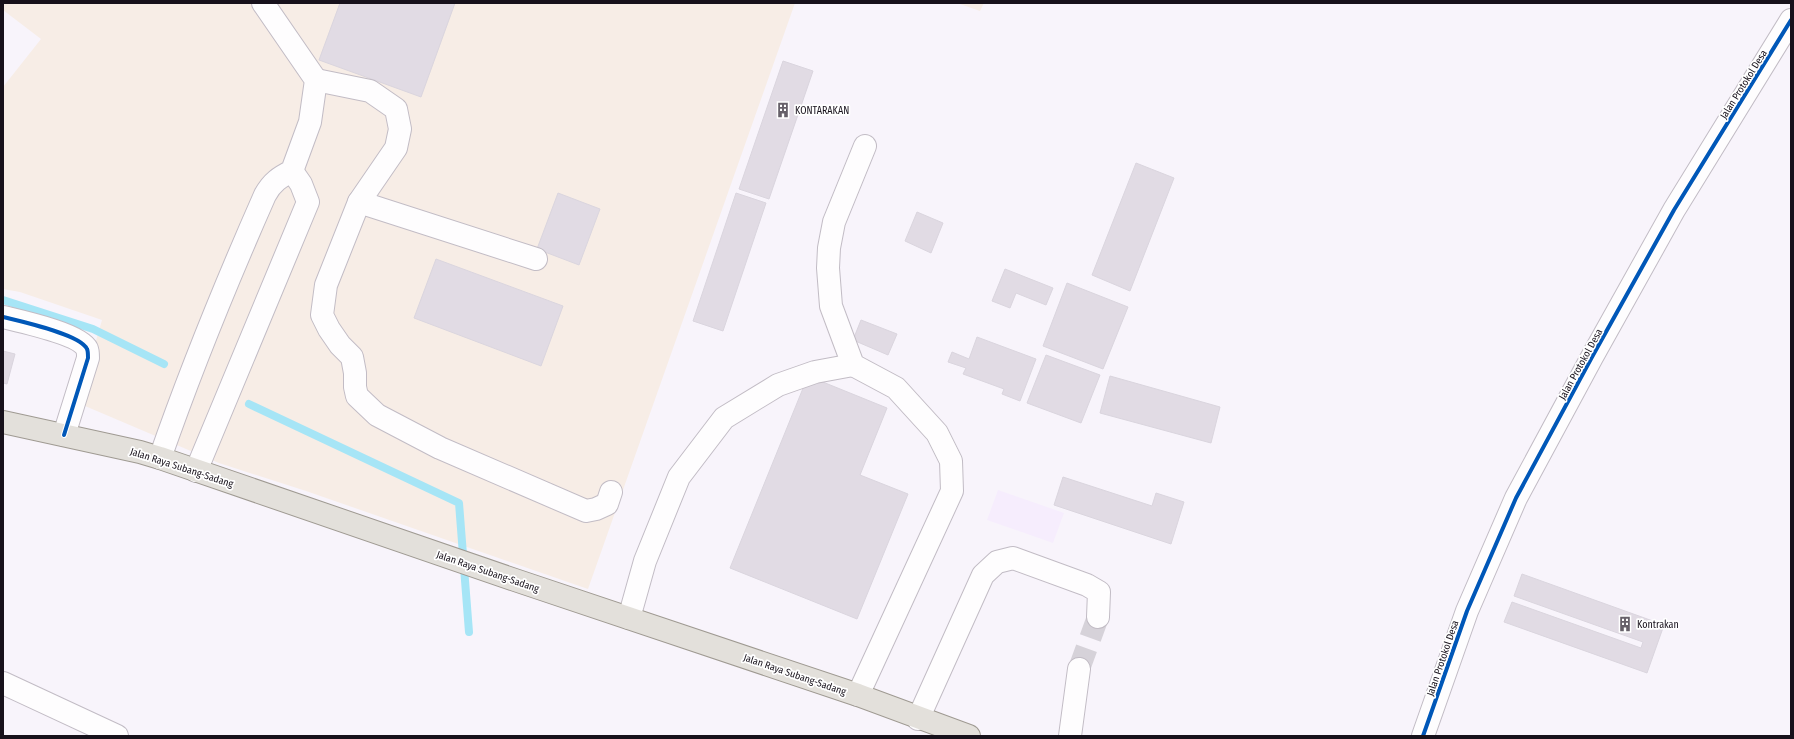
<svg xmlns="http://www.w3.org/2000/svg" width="1794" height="739" font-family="'Fira Sans Condensed',sans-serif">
  <rect width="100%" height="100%" fill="#f8f4fb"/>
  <path fill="#f6edfd" d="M998 490 1064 513 1053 543 987 520Z"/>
  <g fill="#f7ede6">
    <path d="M3 3H795L588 589 306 491 219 463 78 403 102 320 20 292 3 289V87L41 39 3 10Z"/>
    <path d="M957 3H984L980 11Z"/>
  </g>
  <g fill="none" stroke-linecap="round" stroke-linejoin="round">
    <g stroke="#a6e5f6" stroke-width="8">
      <path d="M3 300 93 329 164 364"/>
      <path d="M249 404 459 503 469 632"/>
    </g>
  </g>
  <g fill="#e1dbe4" stroke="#dad5de">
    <path d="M340 3H455L421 97 319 60Z"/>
    <path d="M783 61 813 71 769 199 739 189Z"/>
    <path d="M1136 163 1174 178 1130 291 1092 275Z"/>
    <path d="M558 193 600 209 579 265 537 249Z"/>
    <path d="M736 193 766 203 723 331 693 321Z"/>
    <path d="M917 212 943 223 931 253 905 241Z"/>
    <path d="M436 259 563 306 541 366 414 318Z"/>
    <path d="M1005 269 1053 288 1046 305 1016 293 1010 308 992 301Z"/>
    <path d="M1067 283 1128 307 1103 369 1043 346Z"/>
    <path d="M861 320 897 334 888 355 853 340Z"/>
    <path d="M977 337 1036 359 1020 401 1002 394 1004 389 963 374 966 368 948 362 952 352 969 359Z"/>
    <path d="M3 351 15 354 7 384 3 383Z"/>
    <path d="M1046 355 1100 375 1081 423 1027 403Z"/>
    <path d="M808 376 887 408 860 475 908 494 857 619 730 568Z"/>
    <path d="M1110 376 1220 407 1211 443 1100 413Z"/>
    <path d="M1063 477 1152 506 1156 493 1184 502 1171 544 1054 505Z"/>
    <path d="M1522 574 1664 625 1647 673 1504 622 1512 602 1641 648 1643 642 1514 596Z"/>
  </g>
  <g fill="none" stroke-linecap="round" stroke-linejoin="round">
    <path stroke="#d6d2d9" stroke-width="22" stroke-dasharray="22 11" stroke-linecap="butt" d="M1079 669 1098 617"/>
    <g stroke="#c2bcc5" stroke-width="24">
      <g id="minor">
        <path d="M316 80 370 91 396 109 400 129 396 148 359 202 326 285 322 315 329 329 340 345 352 357 355 373V387L357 396 377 415 440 448 586 511 596 509 607 504 611 492"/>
        <path d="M359 202 536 259"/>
        <path d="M3 317C19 321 80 334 87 349 88 351 88 355 88 358L64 435"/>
        <path d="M160 458C191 369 227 281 265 195 272 182 280 177 292 171L310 122 316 80 263 3"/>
        <path d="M196 471 308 202 301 184 292 171"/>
        <path d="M629 618 645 561 679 477 724 418 778 385 815 372 853 365"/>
        <path d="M3 683 117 736"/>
        <path d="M858 695 952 491 951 461 937 433 896 388 853 365 831 306 828 268 829 248 834 222 865 146"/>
        <path d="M918 719 983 575 997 562 1013 558 1087 585 1099 592 1098 617"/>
        <path d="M1070 736 1079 669"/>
        <path d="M1423 736 1467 611 1516 498 1592 357 1674 210 1791 20"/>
      </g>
    </g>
    <g stroke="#9f9a92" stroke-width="24">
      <path id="major" d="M3 422 140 452 160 458 515 580 858 695 969 736"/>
    </g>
    <use href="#minor" stroke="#fefdfe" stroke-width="22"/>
    <use href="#major" stroke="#e3e0db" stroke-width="22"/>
    <g stroke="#fff" stroke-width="6">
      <g id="cycleway">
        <path d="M3 317C19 321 80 334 87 349 88 351 88 355 88 358L64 435"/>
        <path d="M1423 736 1467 611 1516 498 1592 357 1674 210 1791 20"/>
      </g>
    </g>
    <use href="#cycleway" stroke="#0057b8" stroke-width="4"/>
  </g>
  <defs>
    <g id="building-bare" transform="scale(1.2)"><path d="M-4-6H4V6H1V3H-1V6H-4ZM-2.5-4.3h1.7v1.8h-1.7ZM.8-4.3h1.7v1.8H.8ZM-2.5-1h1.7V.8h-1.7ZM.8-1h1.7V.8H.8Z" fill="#666069" stroke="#fff" stroke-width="2.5" paint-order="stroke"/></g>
  </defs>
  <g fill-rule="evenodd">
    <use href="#building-bare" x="783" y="110"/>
    <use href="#building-bare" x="1625" y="624"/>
  </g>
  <g text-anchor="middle" stroke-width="3.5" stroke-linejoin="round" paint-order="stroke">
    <g font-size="10" fill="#17111b" stroke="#fff">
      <text transform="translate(1743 84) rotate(-58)" y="4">Jalan Protokol Desa</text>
      <text transform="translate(1580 364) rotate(-61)" y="4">Jalan Protokol Desa</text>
      <text transform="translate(182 467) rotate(18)" y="4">Jalan Raya Subang-Sadang</text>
      <text transform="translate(488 571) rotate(19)" y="4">Jalan Raya Subang-Sadang</text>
      <text transform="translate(1442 658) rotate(-71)" y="4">Jalan Protokol Desa</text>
      <text transform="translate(795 674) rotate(19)" y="4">Jalan Raya Subang-Sadang</text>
    </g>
    <g font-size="10" fill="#17111b" stroke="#fff" text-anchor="start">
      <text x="795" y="114">KONTARAKAN</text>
      <text x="1637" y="628">Kontrakan</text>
    </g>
  </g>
  <rect width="1794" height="739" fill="none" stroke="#17111b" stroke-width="8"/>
</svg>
